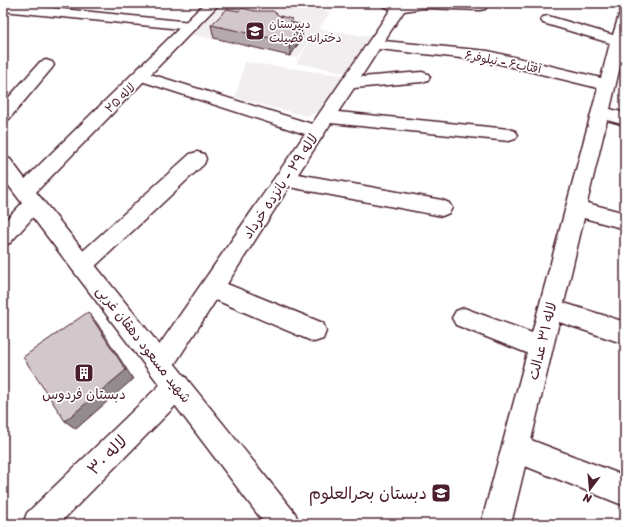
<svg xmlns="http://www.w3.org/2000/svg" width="628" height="527" font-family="Sriracha,'Playpen Sans Arabic',sans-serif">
  <rect width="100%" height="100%" fill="#fff"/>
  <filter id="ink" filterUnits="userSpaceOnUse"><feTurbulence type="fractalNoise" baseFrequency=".025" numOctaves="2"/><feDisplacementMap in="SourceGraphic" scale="8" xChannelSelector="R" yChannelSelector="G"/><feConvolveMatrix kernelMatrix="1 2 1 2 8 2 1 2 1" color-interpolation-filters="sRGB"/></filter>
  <g filter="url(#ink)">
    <g fill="#f2eeef">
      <path d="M220 3H286L330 12 319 29 378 38 354 74 296 63 312 38 297 58 190 34Z"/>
      <path d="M245 62 355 77 334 106 306 116 235 98Z"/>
    </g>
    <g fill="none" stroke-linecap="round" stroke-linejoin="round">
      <g stroke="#4a1f2b" stroke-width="3">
        <g id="minor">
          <path d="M3 3 191 22 196 23 198 26 196 29 191 30 3 11Z"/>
          <path d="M381 3H485L487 6 485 9 480 10 423 8 404 11 384 41 488 51 601 78 610 43 543 23 541 20 543 17 548 16 613 35 620 12 625 11V45L610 109 625 113V125L607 120 587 203 625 213V229L584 218 564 303 625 322V344L559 322 531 440 625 476V506L525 466 511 524H481L527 353 456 325 452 318 456 311 464 308 532 333 598 88 488 61 379 49 361 77 422 72 428 74 430 77 428 80 422 82 354 88 338 112 509 129 515 131 518 135 515 139 509 141 331 123 298 174 442 200 449 203 452 208 449 213 442 216 289 187 227 284 323 323 326 331 323 339 314 342 216 300 169 373 160 377 151 373 147 365 151 357 305 134 135 79 133 76 135 73 141 71 147 73 312 124 391 9 383 6Z"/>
          <path d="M46 60 52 62 54 65 52 68 9 119 3 121V104L40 62Z"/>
          <path d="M197 152 204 154 206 159 204 164 90 271 82 274 74 271 71 265 74 259 190 154Z"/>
          <path d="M34 195 41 198 44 203 41 208 10 243 3 245V223L27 198Z"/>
          <path d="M177 374 186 377 190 386 186 395 59 524H23L27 513 168 377Z"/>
        </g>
      </g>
      <g stroke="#4a1f2b" stroke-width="3">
        <path id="major" d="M205 3H220L36 192 295 513 299 524H265L3 178V157L10 159 25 179Z"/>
      </g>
      <use href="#minor" fill="#fff" fill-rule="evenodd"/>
      <use href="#major" fill="#fff" fill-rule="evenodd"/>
    </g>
    <path fill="#b5abaf" stroke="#4a1f2b" d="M239 11 280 16 293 23 302 25V38L290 56 214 38 211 25Z"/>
    <g fill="#938b8e" stroke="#4a1f2b">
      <path d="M302 25V38L290 56 289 42Z"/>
      <path d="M88 312 97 323 133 379 76 429 65 421Z"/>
    </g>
    <g fill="#d2c7cb" stroke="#4a1f2b">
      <path d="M242 8 255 11H273L280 16 292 19 290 22 302 25 289 42 211 25 227 9 239 11Z"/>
      <path d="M88 312 126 370 65 421 23 357Z"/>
    </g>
  </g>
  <defs>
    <g id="school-square" transform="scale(1)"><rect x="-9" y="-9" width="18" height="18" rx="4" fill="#4a1f2b" stroke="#fff"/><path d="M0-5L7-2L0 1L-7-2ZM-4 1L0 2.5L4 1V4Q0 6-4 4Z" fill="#fff"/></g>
    <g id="building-square" transform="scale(1)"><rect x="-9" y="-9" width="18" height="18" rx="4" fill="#4a1f2b" stroke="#fff"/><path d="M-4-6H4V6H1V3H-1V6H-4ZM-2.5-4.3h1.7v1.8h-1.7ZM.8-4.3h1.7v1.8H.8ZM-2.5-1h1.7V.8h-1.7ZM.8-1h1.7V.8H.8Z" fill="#fff"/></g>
  </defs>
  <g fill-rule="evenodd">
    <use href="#school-square" x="255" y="31"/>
    <use href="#building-square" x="84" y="373"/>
    <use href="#school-square" x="441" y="493"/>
  </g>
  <g text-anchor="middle" stroke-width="3.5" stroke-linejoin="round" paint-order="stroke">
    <g font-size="12" fill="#4a1f2b" stroke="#fff" text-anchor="start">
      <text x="269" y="28">دبیرستان<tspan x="269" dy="14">دخترانه فضیلت</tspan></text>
    </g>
    <g font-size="12" fill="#4a1f2b" stroke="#fff">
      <text transform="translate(503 62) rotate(11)" y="4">آفتاب۶ - نیلوفر۶</text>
      <text transform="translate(120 98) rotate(-44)" y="4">لاله ۲۵</text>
    </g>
    <g font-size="14" fill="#4a1f2b" stroke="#fff">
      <text transform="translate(280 186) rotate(-56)" y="5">لاله ۲۹ - پانزده خرداد</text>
      <text transform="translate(542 341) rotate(-76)" y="5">لاله ۳۱ عدالت</text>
      <text transform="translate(144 344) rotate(52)" y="5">شهید مسعود دهقان غربی</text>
    </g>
    <g font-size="14" fill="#4a1f2b" stroke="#fff">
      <text x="84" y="399">دبستان فردوس</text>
    </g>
    <g font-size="17" fill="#4a1f2b" stroke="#fff">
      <text transform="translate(107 455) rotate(-45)" y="6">لاله ۳۰</text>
    </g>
    <g font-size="17" fill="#4a1f2b" stroke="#fff" text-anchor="end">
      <text x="427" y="499">دبستان بحرالعلوم</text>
    </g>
  </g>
  <rect width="628" height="527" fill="none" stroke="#fff" stroke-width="16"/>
  <rect x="8" y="8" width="612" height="511" fill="none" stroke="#4a1f2b" stroke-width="1.5" filter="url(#ink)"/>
  <g transform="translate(590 489) rotate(196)" stroke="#ffffff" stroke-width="3" paint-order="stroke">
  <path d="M0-3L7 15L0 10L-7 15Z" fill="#4a1f2b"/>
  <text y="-6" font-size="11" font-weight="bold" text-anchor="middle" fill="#4a1f2b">N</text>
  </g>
</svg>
